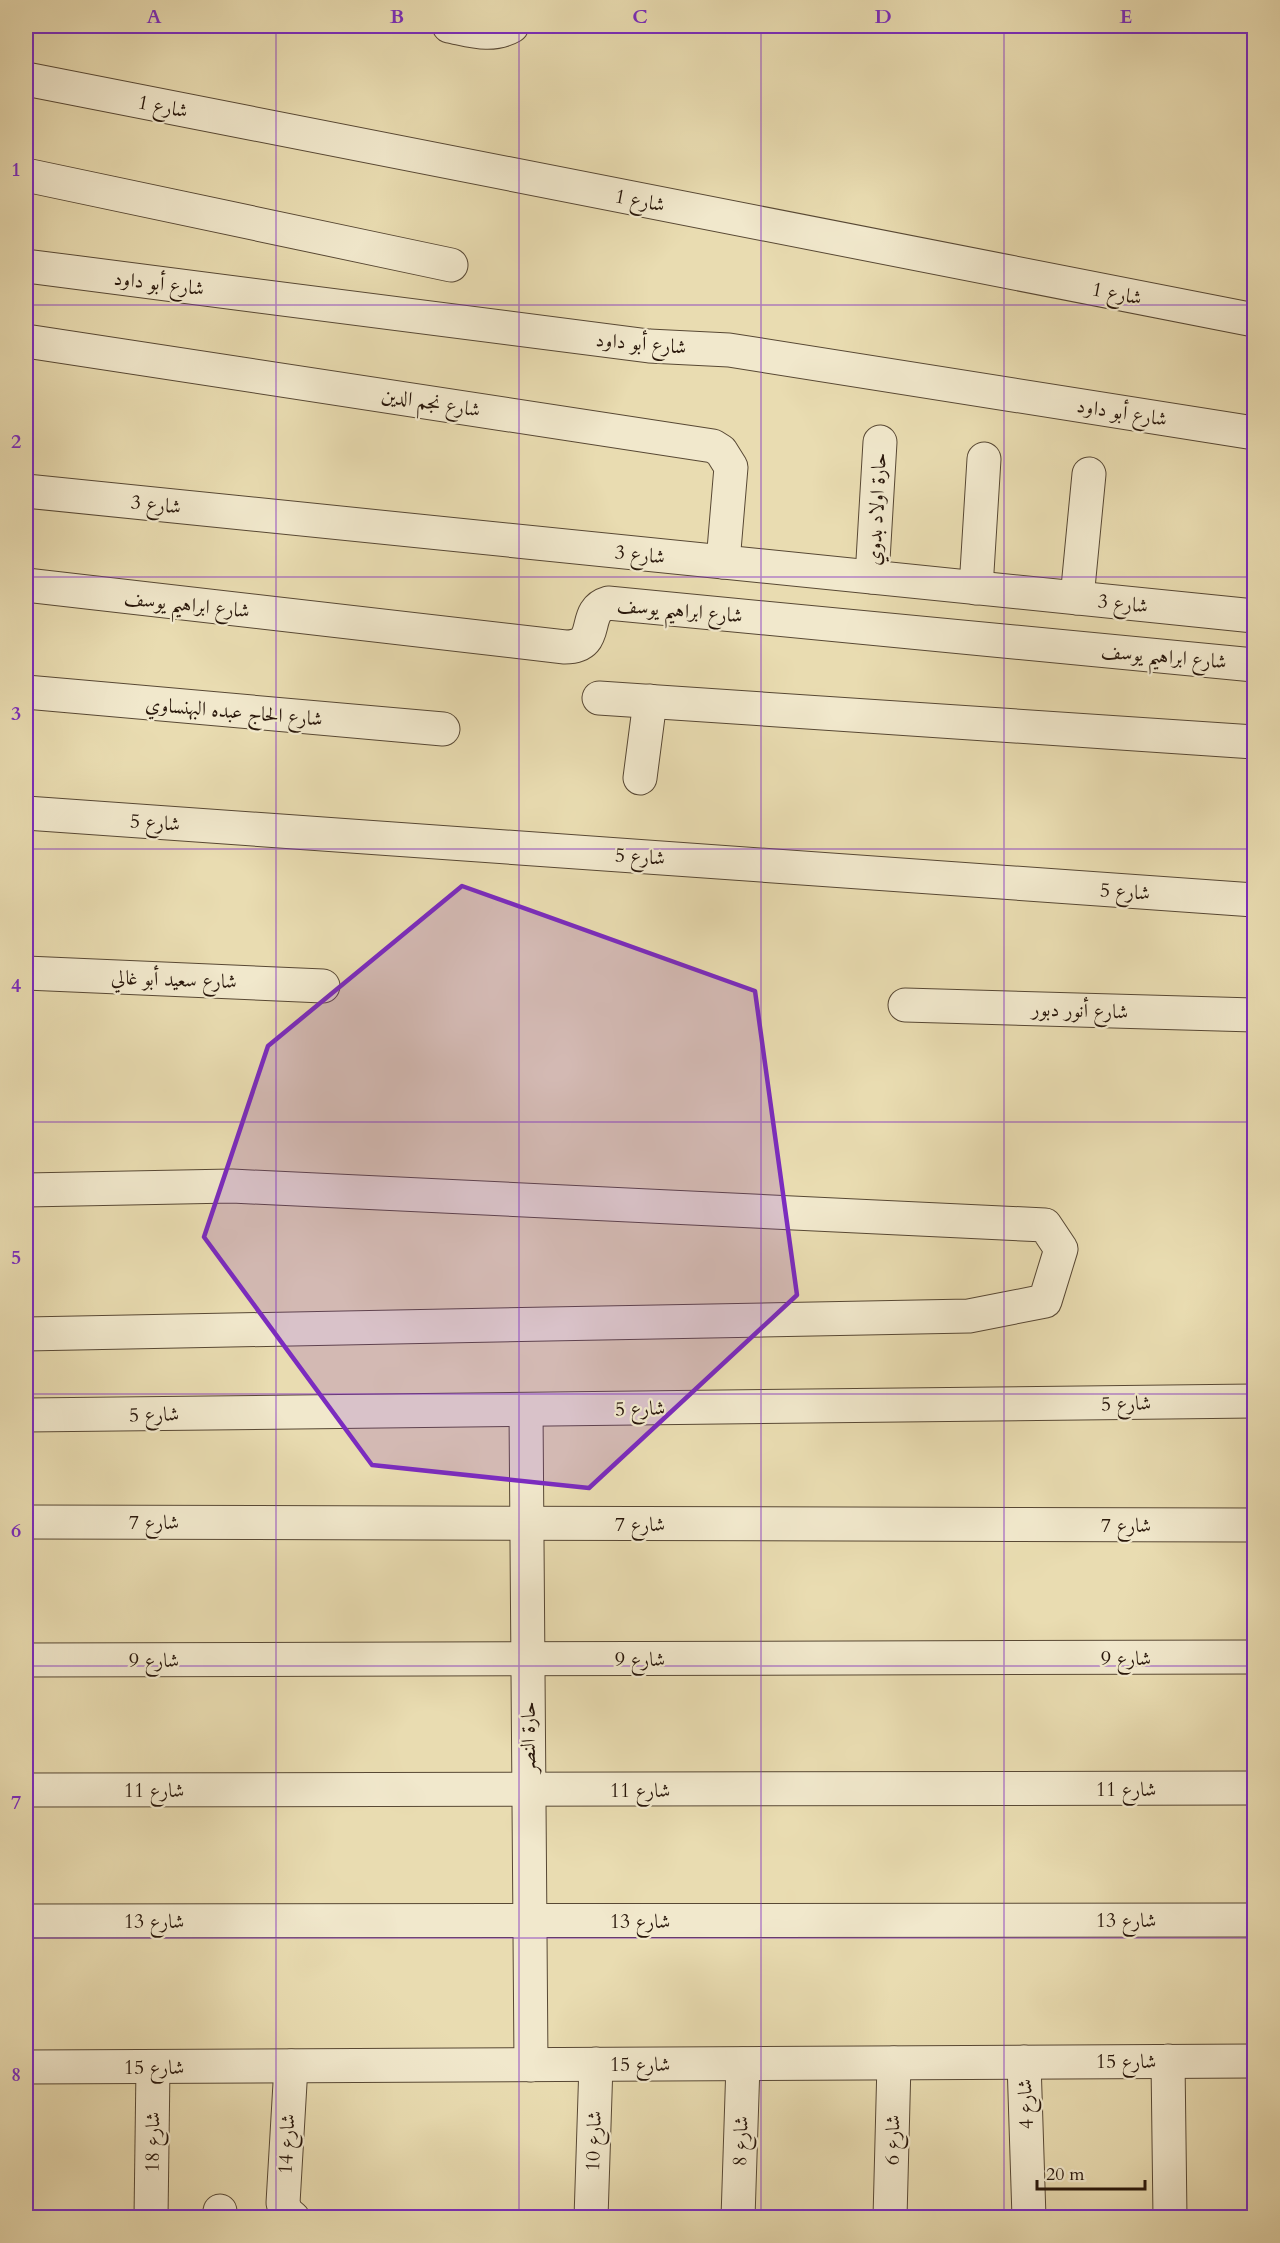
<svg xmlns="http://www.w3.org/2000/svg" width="1280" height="2243" font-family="Cardo,Amiri,serif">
  <rect width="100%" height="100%" fill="#e9dcb1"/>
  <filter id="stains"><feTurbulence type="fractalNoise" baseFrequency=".00333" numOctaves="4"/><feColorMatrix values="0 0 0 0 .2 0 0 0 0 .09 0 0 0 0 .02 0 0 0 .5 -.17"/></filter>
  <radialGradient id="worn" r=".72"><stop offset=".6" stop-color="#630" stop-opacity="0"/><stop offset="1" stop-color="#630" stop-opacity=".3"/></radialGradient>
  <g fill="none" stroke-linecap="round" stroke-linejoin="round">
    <g stroke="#584834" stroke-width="35">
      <g id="minor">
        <path d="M449 26C470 30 492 38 512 26"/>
        <path d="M26 79 1254 320"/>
        <path d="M26 175 451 265"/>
        <path d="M26 266 649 346 729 350 1254 433"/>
        <path d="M26 341 713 446 721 451 731 467 723 562"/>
        <path d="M26 491 1254 616"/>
        <path d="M872 577 880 442"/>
        <path d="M26 585 565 647C603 647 580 611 608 603L1254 665"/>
        <path d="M976 588 984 459"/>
        <path d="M1077 598 1089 474"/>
        <path d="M26 692 443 729"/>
        <path d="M599 698 1254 742"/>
        <path d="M640 778 650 701"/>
        <path d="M26 813 1254 900"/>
        <path d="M26 973 323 986"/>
        <path d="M905 1005 1254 1015"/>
        <path d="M26 1190 232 1186 1045 1225 1061 1249 1045 1301 969 1316 26 1334"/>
        <path d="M526 1410 531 2065"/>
        <path d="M26 1415 1254 1401"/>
        <path d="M26 1522 1254 1525"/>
        <path d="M26 1660 1254 1657"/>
        <path d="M26 1790 1254 1788"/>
        <path d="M26 1921 1254 1920"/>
        <path d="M1168 2061 1170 2218"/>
        <path d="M1024 2062 1029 2218"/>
        <path d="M291 2066 283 2203 286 2212 293 2218"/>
        <path d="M26 2067 1254 2061"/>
        <path d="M151 2218 153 2067"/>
        <path d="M219 2218 220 2211"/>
        <path d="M591 2218 596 2064"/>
        <path d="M738 2218 743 2064"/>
        <path d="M890 2218 894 2063"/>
      </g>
    </g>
    <use href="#minor" stroke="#f1e8cc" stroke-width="33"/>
  </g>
  <path fill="#7b2cbf" fill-opacity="0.2" stroke="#7b2cbf" stroke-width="4.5" stroke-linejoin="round" d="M462 886 755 991 797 1295 589 1488 372 1465 204 1237 268 1046Z"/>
  <path fill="none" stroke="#7b2cbf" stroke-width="1.5" stroke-opacity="0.55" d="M276 26V2218M519 26V2218M761 26V2218M1004 26V2218M26 305H1254M26 577H1254M26 849H1254M26 1122H1254M26 1394H1254M26 1666H1254M26 1938H1254"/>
  <g text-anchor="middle" stroke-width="4.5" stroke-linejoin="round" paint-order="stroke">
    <g font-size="20" fill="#28160a" stroke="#f1e8cc">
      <text transform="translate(163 106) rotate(11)" y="7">شارع 1</text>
      <text transform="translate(640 200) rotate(11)" y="7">شارع 1</text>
      <text transform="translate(159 283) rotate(7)" y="7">شارع أبو داود</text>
      <text transform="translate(1117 293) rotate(11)" y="7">شارع 1</text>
      <text transform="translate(641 343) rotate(5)" y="7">شارع أبو داود</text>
      <text transform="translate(431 402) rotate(9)" y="7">شارع نجم الدين</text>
      <text transform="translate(1122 412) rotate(9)" y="7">شارع أبو داود</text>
      <text transform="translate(156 504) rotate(6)" y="7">شارع 3</text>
      <text transform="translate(876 509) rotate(-87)" y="7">حارة اولاد بدوي</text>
      <text transform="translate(640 554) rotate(6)" y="7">شارع 3</text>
      <text transform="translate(1123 603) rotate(6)" y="7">شارع 3</text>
      <text transform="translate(187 604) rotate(6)" y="7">شارع ابراهيم يوسف</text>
      <text transform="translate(680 610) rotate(5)" y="7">شارع ابراهيم يوسف</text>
      <text transform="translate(1164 656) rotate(5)" y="7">شارع ابراهيم يوسف</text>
      <text transform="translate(234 711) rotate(5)" y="7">شارع الحاج عبده البهنساوي</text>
      <text transform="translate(155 822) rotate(4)" y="7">شارع 5</text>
      <text transform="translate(640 856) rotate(4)" y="7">شارع 5</text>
      <text transform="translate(1125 891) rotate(4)" y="7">شارع 5</text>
      <text transform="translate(174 979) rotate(2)" y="7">شارع سعيد أبو غالي</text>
      <text transform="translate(1080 1010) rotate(2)" y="7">شارع أنور دبور</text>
      <text transform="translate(1126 1403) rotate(-1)" y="7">شارع 5</text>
      <text transform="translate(640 1408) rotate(-1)" y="7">شارع 5</text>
      <text transform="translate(154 1414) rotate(-1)" y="7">شارع 5</text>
      <text x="154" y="1529">شارع 7</text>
      <text x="640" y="1531">شارع 7</text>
      <text x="1126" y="1532">شارع 7</text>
      <text x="1126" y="1665">شارع 9</text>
      <text x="640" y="1666">شارع 9</text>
      <text x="154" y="1667">شارع 9</text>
      <text transform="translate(528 1737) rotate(-90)" y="7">حارة النصر</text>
      <text x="1126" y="1796">شارع 11</text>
      <text x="154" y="1797">شارع 11</text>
      <text x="640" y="1797">شارع 11</text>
      <text x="1126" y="1927">شارع 13</text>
      <text x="154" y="1928">شارع 13</text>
      <text x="640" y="1928">شارع 13</text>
      <text x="1126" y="2068">شارع 15</text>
      <text x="640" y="2071">شارع 15</text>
      <text x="154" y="2074">شارع 15</text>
      <text transform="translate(1025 2104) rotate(-92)" y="7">شارع 4</text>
      <text transform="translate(892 2140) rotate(-89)" y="7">شارع 6</text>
      <text transform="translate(593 2141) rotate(-88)" y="7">شارع 10</text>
      <text transform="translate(740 2141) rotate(-88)" y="7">شارع 8</text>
      <text transform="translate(152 2142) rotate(-89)" y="7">شارع 18</text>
      <text transform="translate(286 2144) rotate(-87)" y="7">شارع 14</text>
    </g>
  </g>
  <rect width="1280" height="2243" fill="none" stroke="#e9dcb1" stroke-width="66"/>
  <path d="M1037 2180v9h108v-9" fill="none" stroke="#28160a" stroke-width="3"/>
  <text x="1046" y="2180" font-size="18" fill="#28160a" stroke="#f1e8cc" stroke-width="4.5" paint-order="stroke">20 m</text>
  <rect x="33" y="33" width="1214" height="2177" fill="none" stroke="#7b2cbf" stroke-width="2"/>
  <g font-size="20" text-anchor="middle" font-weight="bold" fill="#7b2cbf">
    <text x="154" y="23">A</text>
    <text x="397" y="23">B</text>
    <text x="640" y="23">C</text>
    <text x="883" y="23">D</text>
    <text x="1126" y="23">E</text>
    <text x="16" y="176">1</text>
    <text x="16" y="448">2</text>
    <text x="16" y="720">3</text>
    <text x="16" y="992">4</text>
    <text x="16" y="1264">5</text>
    <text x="16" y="1537">6</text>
    <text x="16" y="1809">7</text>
    <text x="16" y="2081">8</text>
  </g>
  <rect width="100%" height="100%" filter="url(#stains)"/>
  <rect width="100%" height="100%" fill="url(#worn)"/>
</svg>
